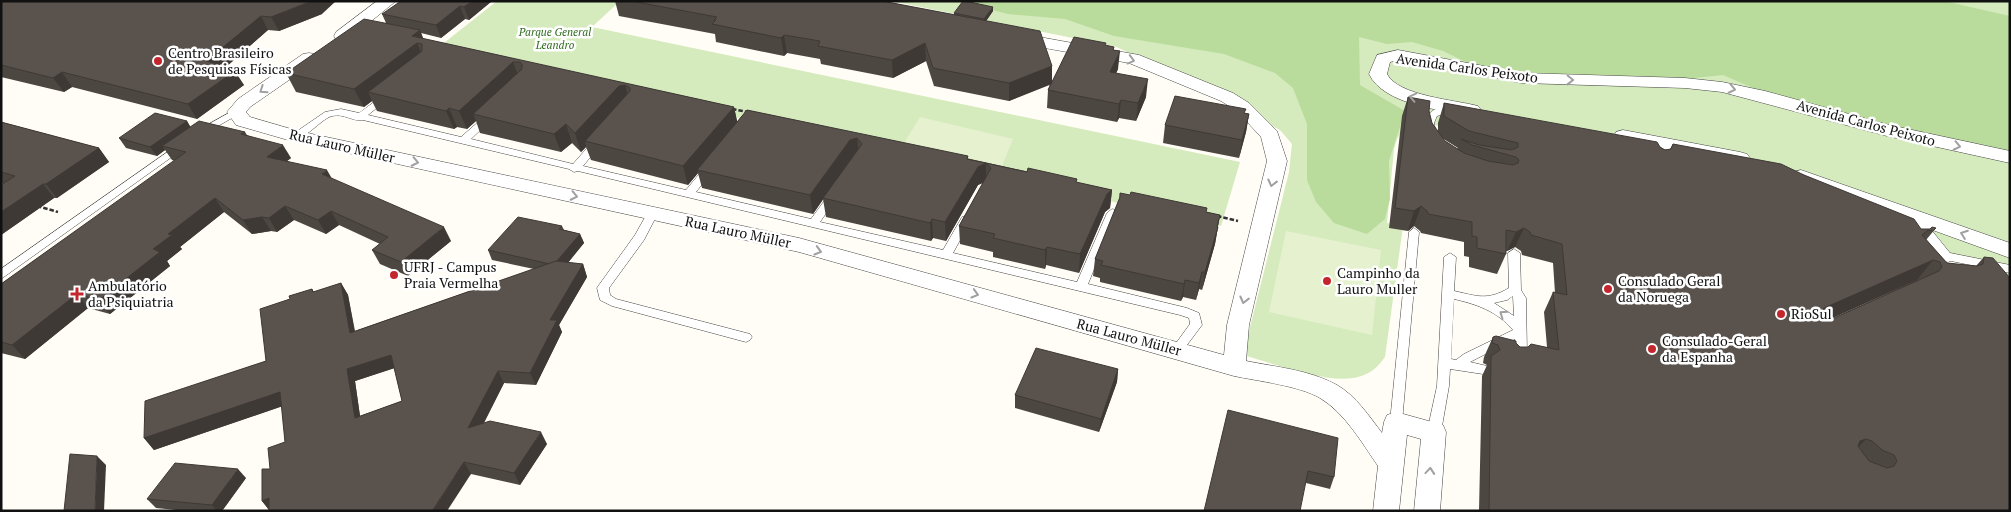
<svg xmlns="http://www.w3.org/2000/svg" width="2011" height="512" font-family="'PT Serif',serif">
  <rect width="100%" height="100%" fill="#fffdf5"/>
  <g fill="#d5ebbd">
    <path d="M497 1H620L592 27 1240 162 1221 226 435 50Z"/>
    <path d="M891 1H2010V281L1970 261 1455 129 1419 122 1407 123 1397 139 1394 149 1387 223 1403 226 1385 357C1378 367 1370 374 1358 377 1330 385 1272 363 1243 355L1289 172 1292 144 1280 130 1117 47Z"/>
  </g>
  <path fill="#b9dc9c" d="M947 1H1944L2010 16V154L1783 101 1723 75 1675 80 1527 76 1468 63 1443 51 1412 42 1387 44 1359 37 1360 85 1405 111 1389 161 1390 199 1385 219 1367 234 1334 223 1316 202 1307 180V124L1293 88 1275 73 1224 54 1114 36 1065 19 1008 14 965 3Z"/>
  <g fill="#e6f2cf">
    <path d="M920 117 1013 139 1002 166 904 143Z"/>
    <path d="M1286 231 1381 250 1372 335 1269 312Z"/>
  </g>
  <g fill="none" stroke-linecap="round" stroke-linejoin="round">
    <g stroke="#444" stroke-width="1">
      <g id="service">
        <path d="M385 94 390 97 388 99 368 115 461 137 485 116 488 115 493 118 491 120 471 139 573 164 594 140 598 139 603 142 583 166 686 190 705 167 709 166 714 169 696 192 811 219 830 193H838L839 195 820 222 943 250 962 217 966 216 971 220 953 253 1077 282 1107 213 1112 209 1116 210 1117 213 1088 284 1187 308 1199 313 1202 325 1181 353H1173L1171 350 1190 324 1189 318 1180 315 578 171 574 172 569 169 363 120C353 122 344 113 332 116 319 120 306 141 291 138L290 136 325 112 341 109 359 113Z"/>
        <path d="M1457 105 1460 106 1462 108 1460 110 1437 116 1434 123 1436 133 1431 136 1427 135 1424 123C1432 106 1440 107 1457 105Z"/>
        <path d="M236 109 239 110 241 112 239 114 204 134H196L195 132Z"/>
        <path d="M179 144 183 145 184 147 183 149 1 279V269Z"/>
        <path d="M653 209 658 213 644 240 609 288 610 295 616 299 750 334 752 337 750 340 746 342 612 306 600 300 597 288 599 285 635 235 649 210Z"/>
        <path d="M1908 212 1929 227 1950 253 2010 265V273L1951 261 1948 262 1922 255 1920 252 1922 249 1935 250 1921 233 1904 219 1903 216 1904 213Z"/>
        <path d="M1414 228 1419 232 1402 422 1401 426 1396 427 1391 426 1390 422 1409 232Z"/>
        <path d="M1514 249 1520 253 1521 290 1526 298 1527 355 1520 363H1512L1510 360 1515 354V339L1470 362 1487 366 1489 369 1487 372 1483 374 1450 369 1449 386 1441 432 1439 436 1434 437 1429 436 1427 432 1437 386 1444 257 1450 253 1456 257 1454 291C1477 296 1487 301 1509 288L1508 253ZM1513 296 1514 316 1494 303 1507 300ZM1454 299C1476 304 1497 311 1513 330L1464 354 1456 360 1451 359Z"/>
      </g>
    </g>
    <g stroke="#444" stroke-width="1">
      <g id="minor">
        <path d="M377 1H396L348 40H336L334 36 336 32Z"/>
        <path d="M1017 33 1139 55 1233 93 1249 103 1277 131 1287 161 1249 325 1246 361C1276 367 1310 370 1337 385 1356 396 1369 416 1382 433L1384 422 1387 415 1396 412 1443 425 1446 432 1440 511H1414L1421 439 1407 435 1399 511H1373L1378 466C1362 443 1345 413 1320 398 1300 386 1258 381 1234 376L799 252 288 140 236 125 227 112 238 99 303 54 309 53 315 54 318 58 315 62 250 107 246 112 250 117 298 131 799 238 1224 355 1227 325 1267 161 1261 137 1237 111 1221 101 1129 63 1011 42 1009 38 1011 34Z"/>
        <path d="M1398 50 1521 73 1685 78 1722 82 1765 91 1889 125 2010 151V163L1887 136 1722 92 1685 88 1521 83 1410 61 1398 60 1390 62 1387 74C1398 96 1456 100 1478 106L1481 110 1478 114 1472 116C1441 110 1384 105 1369 74L1377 55Z"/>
        <path d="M1623 130 1740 152 1747 154 1750 158 1747 162 1740 164 1616 140 1614 136 1616 132Z"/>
        <path d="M1801 170 2010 243V258L1794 180 1791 176 1794 172Z"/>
      </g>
    </g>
    <g stroke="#333" stroke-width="2.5" stroke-dasharray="4.5 2" stroke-linecap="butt">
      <path d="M732 109 748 112"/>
      <path d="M37 206 58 212"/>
      <path d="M1217 216 1238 221"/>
    </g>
    <use href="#service" fill="#fff" fill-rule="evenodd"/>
    <use href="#minor" fill="#fff" fill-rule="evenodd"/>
  </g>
  <g fill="#4d4742" fill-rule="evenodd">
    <path d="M1 1 322 14 279 31 268 30 226 67 244 85 197 119 72 87 64 92 1 77Z"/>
    <path d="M492 1 469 20 465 19 441 38 421 33 423 39 734 107 737 122 747 110 1112 190 1110 208 1105 212 1079 273 1046 265 1045 269 993 257V252L960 244 959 226 983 183 978 185 946 241 933 238 931 241 826 217 823 199 813 214 702 188 698 173 688 185 591 160 586 147 581 152 572 143 561 152 480 133 476 121 467 129 457 127 454 129 377 111 372 101 364 107 296 92 286 73 386 23 382 14Z"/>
    <path d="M615 1H882L954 15V13L993 11 986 21 1052 66V81L1106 46 1114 50 1118 69 1116 73 1146 97 1136 121 1119 118 1117 122 1047 108 1048 90 1050 84 1009 101 934 86 926 61 893 78 821 64 820 59 787 53 784 56 716 42 715 34 619 16Z"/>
    <path d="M1408 97 1429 111 1432 123 1438 132V123L1444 103 1660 147 1665 150 1670 149 1673 144 1804 175 1921 229H1930L1936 228 1926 240 1947 263 1976 266 1984 257 2010 511H1479L1482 376 1487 365 1483 363 1484 357 1493 337 1516 343 1520 347H1547L1544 312 1553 292 1555 293 1553 263 1522 255 1521 251 1515 247 1507 251H1506V254L1497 274 1469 267V257L1464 256V242L1421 233 1420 231 1414 226 1408 231 1389 228 1402 116ZM1442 138 1458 148 1457 149 1445 141ZM1917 280 1834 318H1833Z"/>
    <path d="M1245 113 1249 114 1246 132 1239 158 1163 143 1165 125Z"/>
    <path d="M187 121 190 127 245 132 247 135 291 158 287 161 331 178 451 241 408 276 380 264 372 250 380 244 339 225 326 234 294 220 277 232 271 231 252 234 224 212 180 247 182 249 167 261 170 266 110 314 88 308 25 359 1 353V284L175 161 172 160 165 150 157 156 126 148 119 138Z"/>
    <path d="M1 122 99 148 109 162 57 198H54L1 235V185L3 183H1Z"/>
    <path d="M1120 193 1220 215 1215 244 1202 290 1199 289 1196 300 1183 297 1181 301 1100 282V278L1093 276 1095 259 1119 200Z"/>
    <path d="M562 226 564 230 580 234 584 243 568 263 583 264 587 277 559 325 562 332 536 385 504 383 484 423 547 444 520 485 471 474 269 510 262 501 270 469 285 442 282 406 154 450 144 438 266 361 290 299 312 289 314 292 341 283 348 295 355 331 534 269 492 260 488 250ZM394 368 402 401 360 416 355 381Z"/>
    <path d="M1118 369 1117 382 1099 432 1015 408V395Z"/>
    <path d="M1228 410 1334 477 1330 489 1306 483Z"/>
    <path d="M246 478 222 511H186L156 508 147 499Z"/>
  </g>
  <g fill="#3f3936">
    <path d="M311 1H336L322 14 279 31 271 17Z"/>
    <path d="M472 1H492L469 20 464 7Z"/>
    <path d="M460 6 465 19 441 38 436 25Z"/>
    <path d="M993 7V11L984 24V19Z"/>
    <path d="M261 16 268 30 226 67 230 74 235 71 244 85 197 119 188 104 206 61Z"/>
    <path d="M420 30 427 48 422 44 417 43 425 62 368 92 372 101 364 107 354 89 412 36Z"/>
    <path d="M784 35 787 53 784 56 781 38Z"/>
    <path d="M925 43 926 61 893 78 892 60Z"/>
    <path d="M1120 51 1118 69 1109 90 1110 72Z"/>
    <path d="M513 62 520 81 473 114 476 121 467 129 459 111Z"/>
    <path d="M1052 66V84L1009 101V83Z"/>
    <path d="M62 72 72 87 64 92 53 78Z"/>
    <path d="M1148 79 1146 97 1136 121 1138 103Z"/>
    <path d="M625 85 630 103 585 141 586 147 581 152 575 133 619 86Z"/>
    <path d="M1121 100 1119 118 1117 122 1119 104Z"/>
    <path d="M734 107 738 125 697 170 698 173 688 185 683 166Z"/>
    <path d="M449 108 457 127 454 129 446 111Z"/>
    <path d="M1249 114 1246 132 1239 158 1242 140Z"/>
    <path d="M187 121 193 131 162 146 165 150 157 156 150 147Z"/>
    <path d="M566 124 572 143 561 152 554 134Z"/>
    <path d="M857 138 859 156 852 158 813 214 810 195 850 140Z"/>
    <path d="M283 145 291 158 275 170 267 157Z"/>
    <path d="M99 148 109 162 57 198 46 184Z"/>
    <path d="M986 163V181L978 185 946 241 945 222 978 167Z"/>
    <path d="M327 170 335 184 322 174Z"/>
    <path d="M43 184 54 198 1 235V212Z"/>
    <path d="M1112 190 1110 208 1105 212 1079 273 1080 254 1107 194Z"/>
    <path d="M215 198 224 212 180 247 182 249 167 261 170 266 110 314 99 300 168 234Z"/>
    <path d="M285 206 294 220 277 232 269 218Z"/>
    <path d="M1421 206 1414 226 1408 231 1414 211Z"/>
    <path d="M331 211 339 225 326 234 318 220Z"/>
    <path d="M1220 215 1216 235 1218 227 1215 244 1202 290 1205 272Z"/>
    <path d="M262 217 271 231 252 234 243 220Z"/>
    <path d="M932 219 933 238 931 241 930 223Z"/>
    <path d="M444 227 451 241 408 276 401 262Z"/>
    <path d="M1524 228 1515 247 1507 251 1516 232Z"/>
    <path d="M580 234 584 243 558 274 554 265Z"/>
    <path d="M1047 247 1046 265 1045 269V250Z"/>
    <path d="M1933 260 1917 280 1809 328 1824 308Z"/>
    <path d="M583 264 587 277 559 325 562 332 536 385 530 373 550 320Z"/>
    <path d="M1202 272 1199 289 1196 300 1199 283Z"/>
    <path d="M1185 280 1183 297 1181 301 1184 284Z"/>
    <path d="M341 283 348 295 357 345 350 333Z"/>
    <path d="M77 294 88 308 25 359 12 345Z"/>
    <path d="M391 355 398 367 355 381 362 430 355 418 347 369Z"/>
    <path d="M1118 369 1117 382 1099 432 1101 419Z"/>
    <path d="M498 371 504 383 475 440 468 428Z"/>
    <path d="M280 392 289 404 154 450 144 438Z"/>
    <path d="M541 432 547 444 520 485 514 473Z"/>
    <path d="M1866 439 1848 458 1860 441Z"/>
    <path d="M97 456 106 465 104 511H95Z"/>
    <path d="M464 462 471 474 447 511H432Z"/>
    <path d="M238 469 246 478 222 511H217L212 505Z"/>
    <path d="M269 498 270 511 262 501Z"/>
  </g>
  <g fill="#5a524d" stroke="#3f3936" fill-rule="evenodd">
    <path d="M1 1H311L271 17 261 16 206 61 225 66 222 68 235 71 188 104 62 72 53 78 1 65Z"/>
    <path d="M401 1H472L464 7 460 6 436 25 382 14Z"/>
    <path d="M631 1H882L1040 31 1052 66 1009 83 933 68 925 43 892 60 818 46 820 41 784 35 781 38 712 24 716 20H714L717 17Z"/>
    <path d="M963 1H965L993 7 984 19 954 13Z"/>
    <path d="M364 19 420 30 412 36 734 107 683 166 585 141 630 91V88L625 85 619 86 575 133 566 124 554 134 473 114 522 69V64L520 62H513L459 111 449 108 446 111 368 92 422 51V44L417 43 354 89 286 73Z"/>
    <path d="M1074 37 1106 43 1105 45 1114 47 1113 50 1120 51 1110 72 1148 79 1138 103 1121 100 1119 104 1048 90Z"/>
    <path d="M1175 96 1246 109 1244 113 1249 114 1242 140 1165 125Z"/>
    <path d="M1408 97 1430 101 1429 111 1432 123 1445 141 1464 153 1488 161 1513 165 1518 163 1519 160 1516 157 1472 145 1461 139 1479 145 1512 150 1518 147V143L1469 131 1444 116V103L1657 142 1660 147 1665 150 1671 149 1673 144 1781 164 1804 175 1914 219 1921 229H1930L1932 227 1936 228 1933 231 1928 230 1922 235 1947 263 1977 266 1983 264 1984 257 1993 258 2010 278V511H1489L1491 356 1500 350 1498 345 1492 343 1493 337 1496 336 1516 341V343L1520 347H1528L1531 344 1559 350 1553 292 1567 295 1562 244 1531 235 1530 232 1524 228 1516 232 1506 230V254L1477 248V237L1472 236V222L1428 214 1427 211 1421 206 1414 211 1395 208ZM1933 260 1940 262 1942 267 1939 271 1834 318H1825L1821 314 1824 308ZM1866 439 1872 441 1882 450 1894 455 1897 461 1894 466 1887 468 1869 461 1858 446 1860 441Z"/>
    <path d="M747 110 968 156 967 159 1027 172 1028 168 1077 179 1076 182 1112 190 1107 194 1080 254 1047 247 1045 250 993 238 995 234 959 226 991 168 986 163 978 167 945 222 932 219 930 223 823 198 862 144 857 138 850 140 810 195 697 170Z"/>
    <path d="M155 113 187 121 150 147 119 138Z"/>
    <path d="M199 121 245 132 241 134 283 145 267 157 327 170 322 174 444 227 401 262 372 250 388 237 331 211 318 220 285 206 269 218 262 217 243 220 215 198 168 234 172 235 153 249 160 252 99 300 77 294 12 345 1 342V284L186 152 162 146Z"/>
    <path d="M1 122 99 148 46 184H43L1 212V185L15 176 1 172Z"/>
    <path d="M1131 192 1207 208 1206 212 1220 215 1217 227H1218L1205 272H1202L1199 283 1185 280 1184 284 1101 265 1103 261 1095 259 1120 197V193L1130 195Z"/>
    <path d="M518 217 562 226 559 229 580 234 557 261 550 264 488 250Z"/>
    <path d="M556 261 583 264 550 320H557L530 373 498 371 468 428 490 421 541 432 514 473 464 462 432 511H269V498L262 501V469H270L268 448 285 442 280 392 144 438 145 401 266 361 260 309 290 299 289 296 312 289 313 292 341 283 350 333ZM391 355 402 401 355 418 347 369Z"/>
    <path d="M1036 348 1118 369 1101 419 1015 395Z"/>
    <path d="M1228 410 1338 438 1334 477 1308 471 1300 511H1204Z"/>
    <path d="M70 454 97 456 95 511H64Z"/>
    <path d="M175 463 238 469 212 505 147 499Z"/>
  </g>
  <defs><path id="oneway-chevron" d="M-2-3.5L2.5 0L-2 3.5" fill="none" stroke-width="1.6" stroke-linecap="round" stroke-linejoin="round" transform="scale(1.25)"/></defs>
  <g stroke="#a0a0a0">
    <use href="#oneway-chevron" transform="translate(1131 60) rotate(15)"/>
    <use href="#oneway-chevron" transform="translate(1570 80) rotate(1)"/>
    <use href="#oneway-chevron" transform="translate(1732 89) rotate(12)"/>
    <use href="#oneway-chevron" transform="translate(263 90) rotate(146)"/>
    <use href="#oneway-chevron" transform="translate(1413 97) rotate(-167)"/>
    <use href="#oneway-chevron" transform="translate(1957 146) rotate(12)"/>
    <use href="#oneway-chevron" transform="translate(415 162) rotate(12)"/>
    <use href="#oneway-chevron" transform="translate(1272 183) rotate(104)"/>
    <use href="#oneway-chevron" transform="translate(574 196) rotate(12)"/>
    <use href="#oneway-chevron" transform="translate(1964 234) rotate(-160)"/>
    <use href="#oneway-chevron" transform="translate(818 251) rotate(16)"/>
    <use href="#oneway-chevron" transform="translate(975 294) rotate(16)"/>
    <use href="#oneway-chevron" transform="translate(1244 300) rotate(104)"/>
    <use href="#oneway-chevron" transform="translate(1503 314) rotate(-145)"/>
    <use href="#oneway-chevron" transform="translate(1430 471) rotate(-85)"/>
  </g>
  <g fill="#c4262e" stroke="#fff" stroke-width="2">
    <circle cx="158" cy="61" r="5"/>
    <circle cx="394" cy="275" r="5"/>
    <circle cx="1327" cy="281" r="5"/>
    <circle cx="1608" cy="289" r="5"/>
    <path d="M74.5 286.5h5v5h5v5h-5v5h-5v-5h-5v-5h5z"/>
    <circle cx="1781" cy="314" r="5"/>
    <circle cx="1652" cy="349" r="5"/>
  </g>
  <g text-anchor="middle" stroke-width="5" stroke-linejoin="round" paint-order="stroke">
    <g font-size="11" font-style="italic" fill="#2f6b1f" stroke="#fff">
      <text x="555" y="36">Parque General<tspan x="555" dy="13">Leandro</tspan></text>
    </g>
    <g font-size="14" fill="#111" stroke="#fff" text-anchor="start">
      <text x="168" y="58">Centro Brasileiro<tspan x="168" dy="16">de Pesquisas Físicas</tspan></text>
      <text x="404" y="272">UFRJ - Campus<tspan x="404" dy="16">Praia Vermelha</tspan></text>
      <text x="1337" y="278">Campinho da<tspan x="1337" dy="16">Lauro Muller</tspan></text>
      <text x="1618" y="286">Consulado Geral<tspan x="1618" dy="16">da Noruega</tspan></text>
      <text x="88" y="291">Ambulatório<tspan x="88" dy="16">da Psiquiatria</tspan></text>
      <text x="1791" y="319">RioSul</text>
      <text x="1662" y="346">Consulado-Geral<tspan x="1662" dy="16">da Espanha</tspan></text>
    </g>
    <g font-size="14" fill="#111" stroke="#fff">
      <text transform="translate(1467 68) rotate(8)" y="5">Avenida Carlos Peixoto</text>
      <text transform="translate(1866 123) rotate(15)" y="5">Avenida Carlos Peixoto</text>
      <text transform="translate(342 146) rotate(13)" y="5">Rua Lauro Müller</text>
      <text transform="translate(738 232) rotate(12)" y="5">Rua Lauro Müller</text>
      <text transform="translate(1129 337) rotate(15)" y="5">Rua Lauro Müller</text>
    </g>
  </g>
  <rect width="2011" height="512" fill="none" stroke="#111111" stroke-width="5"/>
</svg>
